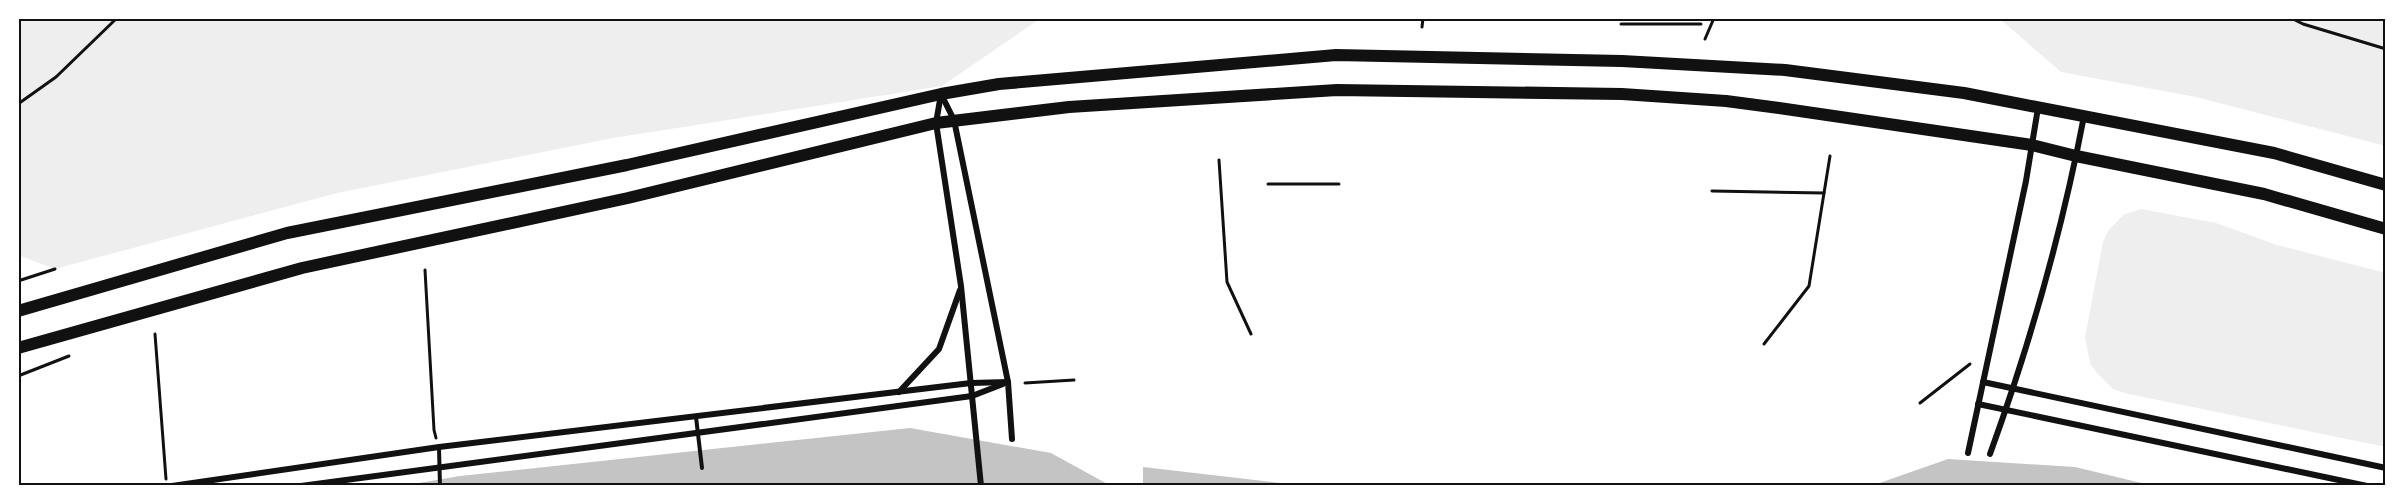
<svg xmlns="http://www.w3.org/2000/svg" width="2404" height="504" font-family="'IBM Plex Sans',sans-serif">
  <rect width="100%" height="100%" fill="#fff"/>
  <g fill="#eee">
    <path d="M18 18H1041L942 86 613 138 337 193 55 269 18 255Z"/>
    <path d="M1999 18H2386V146L2196 97 2061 72Z"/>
    <path d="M2141 209 2216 223 2277 245 2386 273V447L2124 393 2113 389 2097 373 2090 363 2085 337 2103 242 2108 231 2123 215Z"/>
  </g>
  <g fill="#c4c4c4">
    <path d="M910 428 1051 453 1111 486H401L460 476Z"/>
    <path d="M1948 459 2075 467 2154 486H1871Z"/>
    <path d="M1143 467 1297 485V486H1143Z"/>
  </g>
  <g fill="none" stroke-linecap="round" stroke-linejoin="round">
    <g stroke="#111" stroke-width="3">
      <path d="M2291 18 2303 24 2386 49"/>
      <path d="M1621 24H1701"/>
      <path d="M1422 27 1423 18"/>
      <path d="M1705 39 1714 18"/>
      <path d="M18 104 56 77 117 18"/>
      <path d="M1219 160 1227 282 1251 334"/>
      <path d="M1268 184H1339"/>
      <path d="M1712 191 1824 193"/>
      <path d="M425 270 434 430 436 438"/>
      <path d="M18 281 55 269"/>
      <path d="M155 334 166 479"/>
      <path d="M1764 344 1809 286 1830 156"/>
      <path d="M18 376 69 356"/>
      <path d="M1025 383 1074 380"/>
      <path d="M1920 403 1970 364"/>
    </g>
    <g stroke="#111" stroke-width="4">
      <path d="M696 417 702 468"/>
      <path d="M439 448 440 486"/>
    </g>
    <g stroke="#111" stroke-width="6">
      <path d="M941 94 936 123 961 286 981 486"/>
      <path d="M941 94 954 120 1008 382 1012 439"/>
      <path d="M1983 382 2386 468"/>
      <path d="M899 392 939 349 960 290"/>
      <path d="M1978 404 2367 486"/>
      <path d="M1968 453 2026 181 2038 108"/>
      <path d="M1990 454C2030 344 2062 231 2084 116"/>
      <path d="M172 486 439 447 971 383 1008 382"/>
      <path d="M301 486 972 396 1003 384"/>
    </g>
    <g stroke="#111" stroke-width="12">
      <path d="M18 311 287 233 627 165 941 94 999 84 1336 55 1622 61 1785 70 1964 93 2274 153 2386 185"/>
      <path d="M18 348 302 268 628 198 936 123 1069 107 1337 90 1622 94 1726 101 1779 108 2032 145 2076 156 2264 194 2386 229"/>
    </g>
  </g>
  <rect width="2404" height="504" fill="none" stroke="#ffffff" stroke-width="39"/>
  <rect x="20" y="20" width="2364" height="464" fill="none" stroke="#111" stroke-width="2"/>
</svg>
